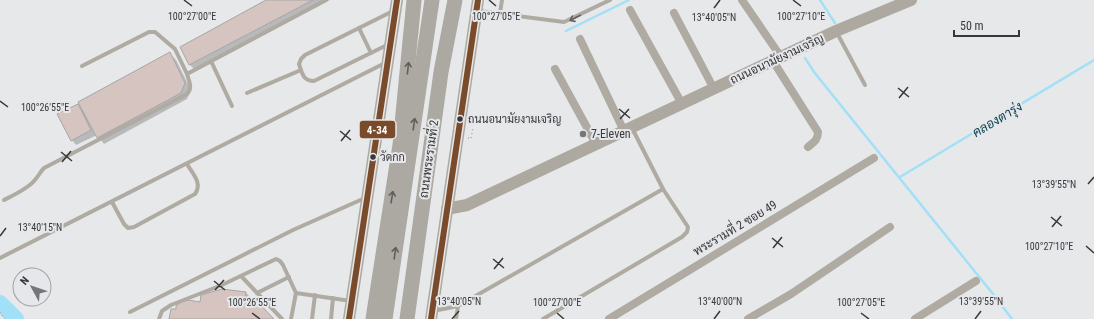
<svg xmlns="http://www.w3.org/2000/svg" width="1094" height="319" font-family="'Roboto Condensed',Sarabun,sans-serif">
  <rect width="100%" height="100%" fill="#e7e8e9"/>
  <g fill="#0003">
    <path d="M268 0H330L196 71 190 65 182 48Z"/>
    <path d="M170 54 176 60 191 90 187 99 104 144 97 135 76 145 72 140 78 105 82 110Z"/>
    <path d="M246 293 273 319H170L176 310 201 303Z"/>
  </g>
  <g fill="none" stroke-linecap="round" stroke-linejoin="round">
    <g stroke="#a2e0f8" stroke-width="2.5">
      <path d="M820 0 835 23"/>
      <path d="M566 31 629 0"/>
      <path d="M805 58 814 72 993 294 1012 319"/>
      <path d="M900 177 1094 60"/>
    </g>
    <path stroke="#a2e0f8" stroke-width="16" d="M0 303 16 319"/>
  </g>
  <g fill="#d6c4c0" stroke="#a7a6a6">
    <path d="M266 0H313L189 65 180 47Z"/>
    <path d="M170 52 185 83 181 93 97 138 78 102Z"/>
    <path d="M78 104 91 130 71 141 57 114Z"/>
    <path d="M222 289 246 292 245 299H255L274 319H169L171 309H176V306L181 302 188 300 200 302 201 295Z"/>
  </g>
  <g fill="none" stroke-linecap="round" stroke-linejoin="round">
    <g stroke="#aca8a2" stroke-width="1.5" stroke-dasharray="1 3" stroke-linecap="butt">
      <path d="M468 138 471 139 473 128"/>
      <path d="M0 312 5 319"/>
    </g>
    <g stroke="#b0aba2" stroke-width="4">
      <path d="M479 11 564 22 610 0"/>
      <path d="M500 13 502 0"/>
      <path d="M359 28 371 53"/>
      <path d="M837 33 865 85"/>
      <path d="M387 45 314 81C303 81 302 73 299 64L301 59 305 55 393 11"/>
      <path d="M211 61 232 106"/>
      <path d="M82 66 149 32H155L175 49 187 74 326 0"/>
      <path d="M247 93 301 70"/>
      <path d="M4 200C14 195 27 189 34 181 38 177 40 172 44 168L187 94C193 88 189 81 187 74"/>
      <path d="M112 202 124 224 128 228 134 227 195 194C203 183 192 173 187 164"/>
      <path d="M0 258 385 63"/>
      <path d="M241 276 282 319"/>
      <path d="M257 293 289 277"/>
      <path d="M296 293 351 301"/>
      <path d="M433 311 458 306 663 189"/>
      <path d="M130 312 293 230 365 198"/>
      <path d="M159 319 162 311 171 305 222 285 276 259 280 261 283 265 296 293 291 319"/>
      <path d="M312 319 315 295"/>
      <path d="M331 319 333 298"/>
      <path d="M456 319 458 306"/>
      <path d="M543 319 682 237 687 232 688 227 663 189 632 128"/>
    </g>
    <g stroke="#b0aba2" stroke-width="8">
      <path d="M742 0 781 57"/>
      <path d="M630 10 682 104"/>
      <path d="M674 13 714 89"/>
      <path d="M580 39 624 131"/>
      <path d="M773 61 818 132C818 140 814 142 808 147"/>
      <path d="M555 69 596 144"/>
      <path d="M609 319 874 158"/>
      <path d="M748 319 791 294 890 227"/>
      <path d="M915 319 976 281"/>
    </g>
    <g stroke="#aea9a0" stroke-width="12">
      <path d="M447 209 467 205 836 31 911 0"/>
      <path d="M349 319 397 0"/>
      <path d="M431 319 478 0"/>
    </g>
    <g stroke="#aca8a2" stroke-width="15">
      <path d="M373 319 400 145 414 0"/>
      <path d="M385 319 432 0"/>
      <path d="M407 319 441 72 455 0"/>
    </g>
    <g stroke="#e6e7ea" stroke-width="9">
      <g id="bus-1">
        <path d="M349 319 397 0"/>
        <path d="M431 319 478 0"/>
      </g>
    </g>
    <use href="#bus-1" stroke="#7a4b2a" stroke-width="6"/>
  </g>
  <defs><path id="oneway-shaft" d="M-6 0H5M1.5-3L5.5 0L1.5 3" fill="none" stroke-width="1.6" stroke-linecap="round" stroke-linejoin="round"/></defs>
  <use stroke="#62605e" href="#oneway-shaft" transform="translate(575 18) rotate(153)"/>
  <g stroke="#615f5e">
    <use href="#oneway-shaft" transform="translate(408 68) rotate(-84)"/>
    <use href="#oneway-shaft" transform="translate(414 124) rotate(-82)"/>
    <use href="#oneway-shaft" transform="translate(392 197) rotate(-81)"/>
    <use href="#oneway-shaft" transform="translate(395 253) rotate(-82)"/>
  </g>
  <path fill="none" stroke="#38383a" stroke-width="1.5" d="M184 0 192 6M489 0 496 6M793 0 801 6M714 8 720 0M898 88 909 97M899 98 908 87M0 101 8 107M619 109 630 118M620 119 629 109M340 131 351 140M341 141 350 130M61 152 72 161M62 162 71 151M1088 184 1094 177M1051 217 1062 226M1052 227 1061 216M0 236 6 228M772 238 783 247M1086 246 1094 253M773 248 782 237M493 259 504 268M494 269 503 258M214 281 225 290M215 290 224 280M252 313 260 319M557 313 564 319M861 313 869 319M452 319 459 311M714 319 720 311M975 319 981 311"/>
  <g fill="#38383a" stroke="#e6e7ea" stroke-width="1.5">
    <circle cx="460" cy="119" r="3.5"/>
    <circle cx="373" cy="157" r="3.5"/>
  </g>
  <circle fill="#757677" stroke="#e6e7ea" stroke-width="1.5" cx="583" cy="134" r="4"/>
  <g text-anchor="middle" stroke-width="4" stroke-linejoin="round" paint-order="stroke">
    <g font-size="11" fill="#38383a" stroke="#e6e7ea" text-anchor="start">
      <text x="468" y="123">ถนนอนามัยงามเจริญ</text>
      <text x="380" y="161">วัดกก</text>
    </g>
    <g font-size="12" fill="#38383a" stroke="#e6e7ea">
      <text transform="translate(777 59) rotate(-25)" y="4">ถนนอนามัยงามเจริญ</text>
      <text transform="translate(429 159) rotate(-82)" y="4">ถนนพระรามที่ 2</text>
      <text transform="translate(735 228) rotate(-31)" y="4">พระรามที่ 2 ซอย 49</text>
    </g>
    <g font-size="12" fill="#38383a" stroke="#e6e7ea" text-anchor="start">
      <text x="591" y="138">7-Eleven</text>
    </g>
    <g font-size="13" font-style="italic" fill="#073f50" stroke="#e6e7ea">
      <text transform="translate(997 119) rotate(-31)" y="5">คลองตารุ่ง</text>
    </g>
  </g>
  <g font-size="10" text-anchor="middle" fill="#38383a" stroke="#e6e7ea" stroke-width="4" stroke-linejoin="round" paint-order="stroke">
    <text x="192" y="20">100°27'00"E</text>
    <text x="496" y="20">100°27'05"E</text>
    <text x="801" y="20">100°27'10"E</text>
    <text x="714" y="21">13°40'05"N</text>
    <text x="45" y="111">100°26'55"E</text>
    <text x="1054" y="188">13°39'55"N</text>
    <text x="40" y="231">13°40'15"N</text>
    <text x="1049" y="250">100°27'10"E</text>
    <text x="459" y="305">13°40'05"N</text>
    <text x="720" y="305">13°40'00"N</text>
    <text x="981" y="305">13°39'55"N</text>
    <text x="252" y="306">100°26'55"E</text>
    <text x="557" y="306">100°27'00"E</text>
    <text x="861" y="306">100°27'05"E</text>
  </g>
  <rect stroke="#e6e7ea" stroke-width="1.5" x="359" y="120" width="37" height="19" rx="4" fill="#7a4b2a"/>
  <g font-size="11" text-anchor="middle" font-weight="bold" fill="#fff">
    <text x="377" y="134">4-34</text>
  </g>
  <g transform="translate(32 287) rotate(310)"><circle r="19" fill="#e6e7ea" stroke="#a0a1a4"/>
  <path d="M0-3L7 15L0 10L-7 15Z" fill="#757677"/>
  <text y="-6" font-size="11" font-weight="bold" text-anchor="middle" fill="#38383a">N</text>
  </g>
  <path d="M954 30v6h65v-6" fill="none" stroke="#38383a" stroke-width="2"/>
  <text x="960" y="30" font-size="12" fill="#38383a" stroke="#e6e7ea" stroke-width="3" paint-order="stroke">50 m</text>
</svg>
